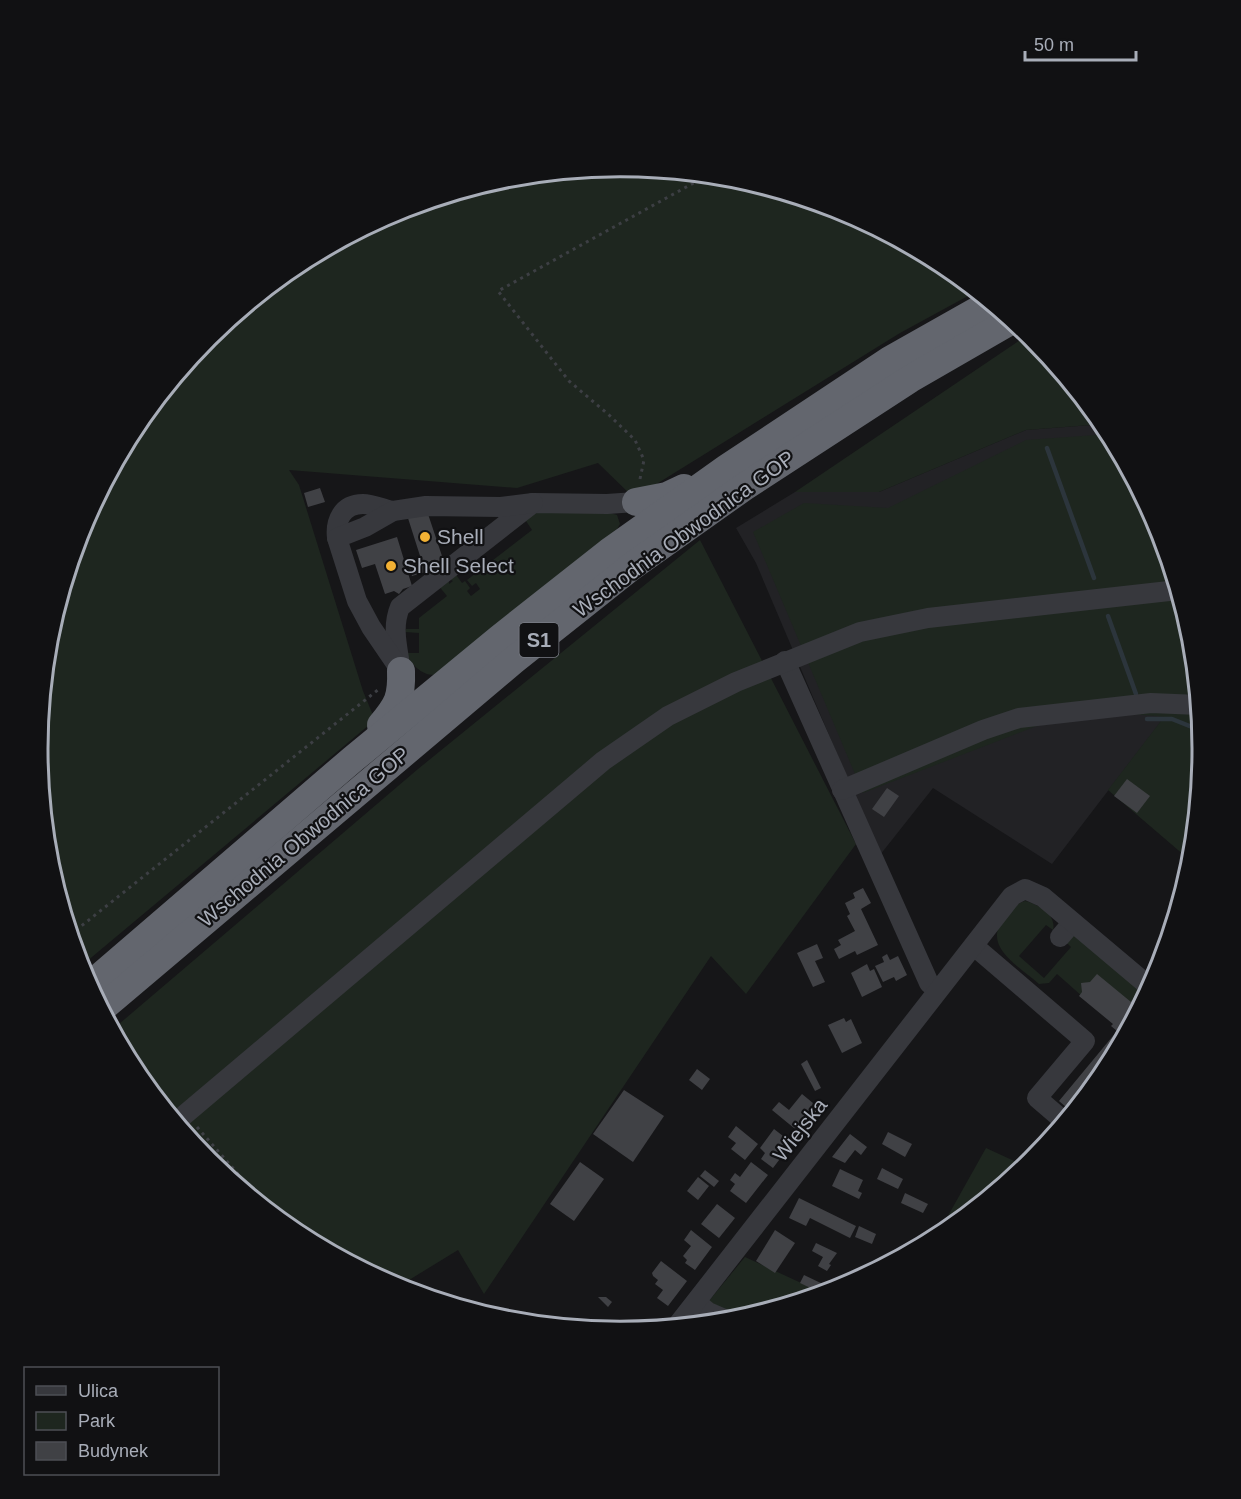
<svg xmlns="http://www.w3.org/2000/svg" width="1241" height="1499" font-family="Arial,sans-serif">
  <rect width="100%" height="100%" fill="#161618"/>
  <path fill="#222225" d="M1104 424 1159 527 1192 636 1201 722 1166 715 1052 864 933 788 880 855 756 563 736 528 795 492H879L1026 430Z"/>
  <g fill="#1e261f">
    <path d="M621 167 735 178 844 211 945 265 977 291 900 333 634 498 598 463 517 488 289 470 299 485 363 691 375 720 80 967 49 863 38 749 49 635 82 526 136 425 209 337 297 265 398 211 507 178Z"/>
    <path d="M1029 334 1104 424 1026 430 879 492H795Z"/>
    <path d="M1110 434 1159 527 1192 636 1201 720H1190L1201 722 1203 750 1192 862 1108 790 1164 717 1081 709 863 793 753 532 804 503 888 508 1026 440Z"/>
    <path d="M538 512H607L617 515 620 524 617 529 434 675C421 675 411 664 406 653H419V633L405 632 406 629H419V618L447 596 438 585 449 581V584L453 581 451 580 454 572 462 583 465 581 470 588 467 591 471 596 480 589 476 583 472 586 467 580 532 530 524 518Z"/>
    <path d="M700 540 856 844 746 994 711 956 484 1294 458 1250 396 1288 296 1234 208 1161 136 1073 112 1030 418 769Z"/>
    <path d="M1025 901C1038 904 1057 915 1053 930L1046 925 1019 956 1044 978 1071 947 1065 941 1075 932 1149 992 1126 1035 1057 974 1049 983 1039 984C1020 967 981 946 1004 919 1011 910 1015 904 1025 901Z"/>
    <path d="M986 1148 1027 1167 944 1234 935 1239Z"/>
    <path d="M745 1257 825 1294 734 1321 690 1324Z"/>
  </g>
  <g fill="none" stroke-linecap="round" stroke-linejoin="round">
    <g stroke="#2c353c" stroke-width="4.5">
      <path d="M1047 448 1094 578"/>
      <path d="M1108 616 1136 694"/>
      <path d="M1147 719H1172L1202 731"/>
    </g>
  </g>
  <g fill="#404145">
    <path d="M320 488 325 502 308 507 304 493Z"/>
    <path d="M426 508 446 568 427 575 426 572 412 576 408 564 421 559 407 515Z"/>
    <path d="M397 537 412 586 403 589 399 594 394 591 385 594 375 564 362 568 356 550Z"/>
    <path d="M1127 779 1150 796 1137 813 1114 796Z"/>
    <path d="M887 788 899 796 884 817 872 809Z"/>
    <path d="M863 888 871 903 861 909 878 945 857 955 855 951 839 959 834 949 841 945 838 940 855 931 847 916 850 914 845 903 855 898 853 893Z"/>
    <path d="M817 944 823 958 815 961 825 982 813 987 797 953Z"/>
    <path d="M887 954 890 960 898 956 907 975 896 981 894 977 883 982 875 966 884 962 882 957Z"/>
    <path d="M867 964 870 971 874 969 882 987 862 997 851 973Z"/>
    <path d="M1097 974 1131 1002 1132 1000 1138 1005 1146 996 1105 1074 1073 1113 1059 1101 1117 1031 1111 1026 1113 1024 1079 996 1082 992 1081 983 1090 982Z"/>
    <path d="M844 1018 846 1022 851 1019 862 1043 842 1053 828 1025Z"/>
    <path d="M807 1060 821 1088 815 1091 801 1064Z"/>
    <path d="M697 1069 710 1079 702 1090 689 1080Z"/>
    <path d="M624 1090 664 1116 633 1162 593 1134Z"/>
    <path d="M802 1094 819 1108 800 1133 772 1110 779 1102 789 1110Z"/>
    <path d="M736 1126 758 1144 745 1160 731 1149 736 1143 728 1137Z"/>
    <path d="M774 1129 792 1143 773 1168 761 1159 765 1153 760 1148Z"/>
    <path d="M888 1132 912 1144 905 1157 882 1144Z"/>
    <path d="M850 1134 867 1147 861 1155 855 1150 845 1163 832 1157Z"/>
    <path d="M580 1162 604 1179 574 1221 550 1204Z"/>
    <path d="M751 1162 768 1175 746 1203 730 1191 735 1184 730 1180 735 1173 740 1177Z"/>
    <path d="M882 1168 903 1179 898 1189 877 1179Z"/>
    <path d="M840 1169 863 1180 858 1191 862 1193 859 1199 832 1186Z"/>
    <path d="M705 1170 719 1181 714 1187 700 1176Z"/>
    <path d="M698 1177 709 1186 698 1200 687 1191Z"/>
    <path d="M905 1193 928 1204 923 1213 901 1203Z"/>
    <path d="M799 1198 856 1226 850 1238 810 1218 806 1226 789 1218Z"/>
    <path d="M717 1204 735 1218 719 1238 701 1224Z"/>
    <path d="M859 1226 876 1234 872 1244 855 1237Z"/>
    <path d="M691 1230 712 1247 695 1270 685 1263 687 1260 683 1256 691 1246 684 1240Z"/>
    <path d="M775 1230 795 1243 775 1273 756 1261Z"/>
    <path d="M816 1243 837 1253 829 1264 831 1265 827 1271 818 1266 823 1257 812 1251Z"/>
    <path d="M661 1261 687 1281 668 1306 657 1298 663 1290 655 1284 658 1280 653 1276 652 1273Z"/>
    <path d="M804 1275 827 1286 823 1294 800 1283Z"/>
    <path d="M598 1297H606L612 1302 608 1307Z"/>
    <path d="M628 1320 641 1330 619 1332Z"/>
  </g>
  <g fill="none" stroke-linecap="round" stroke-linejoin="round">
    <g stroke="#3d3f44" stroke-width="3" stroke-dasharray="3 4.5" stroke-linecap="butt">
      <path d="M640 479 644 460 635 440 609 415 569 381 498 291 708 175"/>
      <path d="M70 935 379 689"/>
      <path d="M197 1127 238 1174 234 1183"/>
    </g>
    <g stroke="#37383d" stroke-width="20">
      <path d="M337 538C335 521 342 504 363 504 372 504 384 509 393 511"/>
      <path d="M785 661 929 983 938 990"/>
      <path d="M400 665C397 645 392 626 400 607L533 503 607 504 636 502"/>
      <path d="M401 671 371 627 357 601 337 538 365 527 393 511 426 506 501 507 533 503"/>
      <path d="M842 790 983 730 1019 718 1151 703 1199 705"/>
      <path d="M1060 937 1072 923"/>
      <path d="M974 946 1085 1041 1037 1098 1065 1122"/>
      <path d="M176 1122 603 761 668 716 736 682 860 632 928 618 1178 590"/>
      <path d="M696 1302 708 1312 731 1322"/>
      <path d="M676 1327 1012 896 1025 889 1043 897 1151 988"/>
    </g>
    <g stroke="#63666e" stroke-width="28">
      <path d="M636 502 667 496 684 488"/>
      <path d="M381 725C398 705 402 697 401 671"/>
      <path d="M89 986 353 759 500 638 609 552 727 468 890 360 991 303"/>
      <path d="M101 1009 514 660 631 567 744 487 910 379 1012 320"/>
    </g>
  </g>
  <g fill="#f2b134" stroke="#111113" stroke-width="2">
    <circle cx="425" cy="537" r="6"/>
    <circle cx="391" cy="566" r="6"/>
  </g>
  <g text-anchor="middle" stroke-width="4.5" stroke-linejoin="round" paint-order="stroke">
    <rect fill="#111113" stroke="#7b7e86" stroke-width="1.5" x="519.5" y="623" width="39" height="34" rx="4.5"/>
    <g font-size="20" font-weight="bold" fill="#a8adb8">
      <text x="539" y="647">S1</text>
    </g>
    <g font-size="21" fill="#a8adb8" stroke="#111113">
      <text transform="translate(684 534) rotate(-36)" y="7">Wschodnia Obwodnica GOP</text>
      <text transform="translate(304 837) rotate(-40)" y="7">Wschodnia Obwodnica GOP</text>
      <text transform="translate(800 1130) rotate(-52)" y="7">Wiejska</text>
    </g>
    <g font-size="21" fill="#a8adb8" stroke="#111113" text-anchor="start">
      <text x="437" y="544">Shell</text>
      <text x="403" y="573">Shell Select</text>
    </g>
  </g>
  <path d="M0 0H1241V1499H0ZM48 749a572 572 0 1 1 1144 0a572 572 0 1 1-1144 0Z" fill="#111113" fill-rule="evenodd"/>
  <path fill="none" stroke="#a8adb8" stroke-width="3" d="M48 749a572 572 0 1 1 1144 0a572 572 0 1 1-1144 0Z"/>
  <rect x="24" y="1367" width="195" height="108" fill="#111113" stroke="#4d4f55" stroke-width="1.5"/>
  <rect x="36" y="1386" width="30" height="9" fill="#37383d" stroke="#4d4f55" stroke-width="1.5"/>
  <text x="78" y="1397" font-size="18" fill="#a8adb8">Ulica</text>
  <rect x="36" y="1412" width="30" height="18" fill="#1e261f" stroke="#4d4f55" stroke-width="1.5"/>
  <text x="78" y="1427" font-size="18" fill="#a8adb8">Park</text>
  <rect x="36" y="1442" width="30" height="18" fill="#404145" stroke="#4d4f55" stroke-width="1.5"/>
  <text x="78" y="1457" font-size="18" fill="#a8adb8">Budynek</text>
  <path d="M1025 51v9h111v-9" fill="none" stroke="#a8adb8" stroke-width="3"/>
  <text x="1034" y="51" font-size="18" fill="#a8adb8" stroke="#111113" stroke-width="4.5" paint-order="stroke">50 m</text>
</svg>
